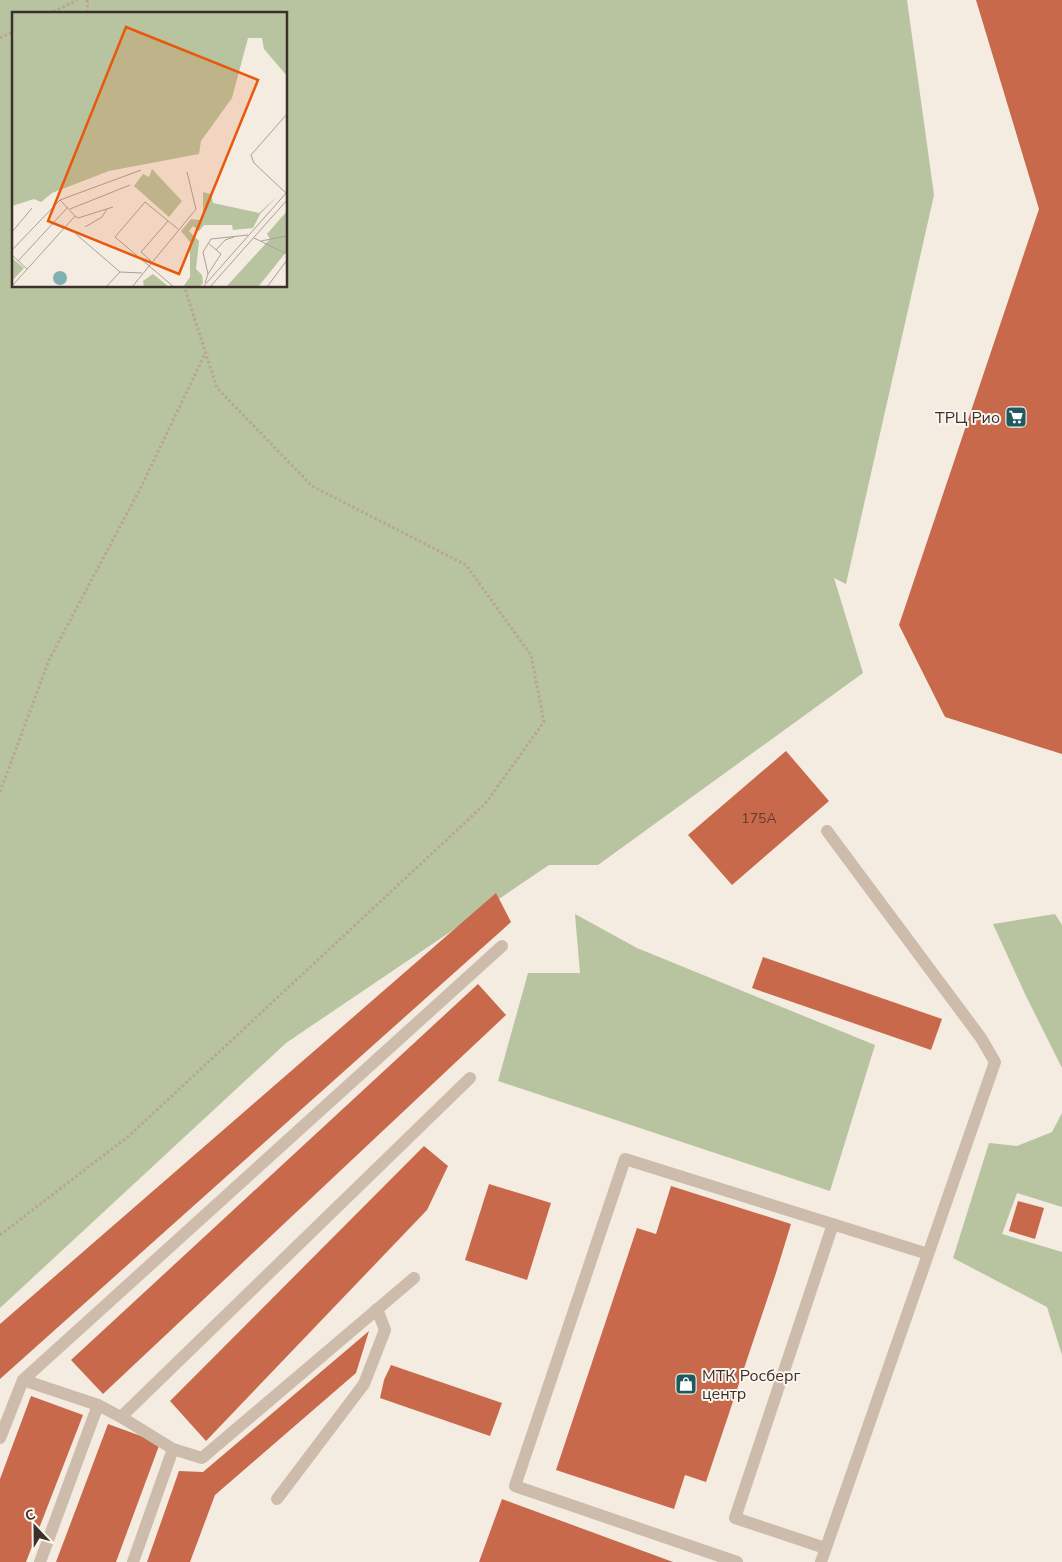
<svg xmlns="http://www.w3.org/2000/svg" width="1062" height="1562" font-family="'Nunito Sans',sans-serif">
  <rect width="100%" height="100%" fill="#f4ebe1"/>
  <g fill="#b8c4a0" fill-rule="evenodd">
    <path d="M0 0H907L934 195 846 584 834 578 863 673 598 865H549L286 1043 0 1308ZM14 14H286V286H14Z"/>
    <path d="M575 914 637 948 875 1045 830 1191 498 1081 528 973H580Z"/>
    <path d="M1055 914 1062 925V1068L1025 994 993 924Z"/>
    <path d="M1062 1113V1207L1017 1193 1002 1234 1062 1252V1355L1047 1307 953 1258 989 1143 1017 1146 1052 1132Z"/>
  </g>
  <g fill="#c8694b">
    <path d="M976 0H1062V754L945 717 899 625 1039 209Z"/>
    <path d="M786 751 829 801 732 885 688 835Z"/>
    <path d="M496 893 511 922 0 1379V1324Z"/>
    <path d="M763 957 942 1019 931 1050 752 988Z"/>
    <path d="M478 984 506 1015 103 1394 71 1360Z"/>
    <path d="M424 1146 448 1166 427 1210 206 1441 170 1401Z"/>
    <path d="M489 1184 551 1203 527 1280 465 1260Z"/>
    <path d="M671 1186 791 1224 776 1273 706 1482 685 1475 674 1509 556 1470 637 1228 656 1234Z"/>
    <path d="M1018 1201 1044 1208 1035 1239 1009 1231Z"/>
    <path d="M369 1331 356 1373 215 1495 190 1562H147L179 1471 203 1472Z"/>
    <path d="M391 1365 502 1403 490 1436 380 1398 384 1380Z"/>
    <path d="M31 1396 83 1415 26 1562H0V1479Z"/>
    <path d="M108 1424 160 1443 116 1562H56Z"/>
    <path d="M502 1499 673 1562H479Z"/>
  </g>
  <g fill="none" stroke-linecap="round" stroke-linejoin="round">
    <g stroke="#b9a596" stroke-width="3" stroke-dasharray="2.5 2.5" stroke-linecap="butt">
      <path d="M87 0 88 14"/>
      <path d="M49 14 77 0"/>
      <path d="M0 38 14 31"/>
      <path d="M0 792 49 660 141 487 206 352"/>
      <path d="M0 1235 130 1135 485 804 544 722 531 655 466 565 312 486 217 388 184 286"/>
    </g>
    <g stroke="#cdbbac" stroke-width="12">
      <path d="M23 1380 98 1405 121 1417 173 1449"/>
      <path d="M121 1417 470 1078"/>
      <path d="M0 1438 23 1380 502 946"/>
      <path d="M277 1499 364 1384 385 1330 377 1309"/>
      <path d="M825 1548 735 1518 833 1224"/>
      <path d="M40 1562 98 1405"/>
      <path d="M133 1562 173 1449 202 1458 414 1278"/>
      <path d="M737 1562 515 1486 625 1159 928 1254"/>
      <path d="M821 1562 995 1062 981 1038 827 831"/>
    </g>
  </g>
  <defs>
    <g id="supermarket-square" transform="scale(1.125)"><rect x="-9" y="-9" width="18" height="18" rx="4" fill="#1f5a5e" stroke="#fbf5ee"/><path d="M-6-5.5h2.5l.6 2H6L4.5 2H-2.5L-4.4-4H-6ZM-1.5 3.2a1.3 1.3 0 1 0 .1 0ZM3 3.2a1.3 1.3 0 1 0 .1 0Z" fill="#fff"/></g>
    <g id="shop-square" transform="scale(1.125)"><rect x="-9" y="-9" width="18" height="18" rx="4" fill="#1f5a5e" stroke="#fbf5ee"/><path d="M-5-2.5h2.3a2.7 3.5 0 0 1 5.4 0H5L5.5 6h-11ZM-1.5-2.5h3a1.5 2.3 0 0 0-3 0Z" fill="#fff"/></g>
  </defs>
  <g fill-rule="evenodd">
    <use href="#supermarket-square" x="1016" y="417"/>
    <use href="#shop-square" x="686" y="1384"/>
  </g>
  <g text-anchor="middle" stroke-width="4" stroke-linejoin="round" paint-order="stroke">
    <g font-size="14" fill="#5e3e33">
      <text x="759" y="823">175А</text>
    </g>
    <g font-size="16" fill="#3b302b" stroke="#fbf5ee" text-anchor="end">
      <text x="1000" y="423">ТРЦ Рио</text>
      <text x="702" y="1381" text-anchor="start">МТК Росберг<tspan x="702" dy="18">центр</tspan></text>
    </g>
  </g>
  <g transform="translate(12 12)">
    <rect width="275" height="275" fill="#f4ebe1"/>
    <path d="M0 0H275V64L252 37 250 26H236L220 86 189 129 187 142 97 159 40 181 29 190 22 187 0 194ZM140 157 170 189 157 205 122 174 131 162 137 165ZM191 180 199 182 201 191 247 201 266 184 248 202 241 216 221 218 220 213H192L187 219 181 214 177 219 187 229 184 257 190 263 191 271 187 275H171L178 265V230L169 219 179 207 188 208 191 205ZM275 199V239L246 275H214L258 227 255 222ZM0 246 12 256 0 269ZM141 262 157 275H132L131 269Z" fill="#b8c4a0"/>
    <path d="M41 266a7 7 0 1 1 14 0a7 7 0 1 1-14 0Z" fill="#7fb0b2"/>
    <path fill="none" stroke="#aaa098" stroke-width="1" d="M275 102 239 143 242 151 275 182M48 188 63 204M58 197 118 173M73 215 90 205 95 197M0 220 20 196M64 222 108 260 130 261M242 226 275 242M249 229 275 224M0 238 48 188 129 158M204 238 213 228 222 225M0 243 15 257M6 249 56 195M139 249 129 240 156 209M196 262 209 242 196 231M193 271 196 262 191 240 199 227 236 223M0 274 63 204 66 206 101 195M94 275 108 260M120 275 184 197 175 160M162 275 103 225 133 190 166 217M191 275 275 180M198 275 275 188M255 275 275 248"/>
    <path fill="#e8590c" fill-opacity="0.15" stroke="#e8590c" stroke-width="2.5" d="M114 15 246 68 167 262 36 209Z"/>
    <rect width="275" height="275" fill="none" stroke="#3b302b" stroke-width="2.5"/>
  </g>
  <g transform="translate(35 1527) rotate(338)" stroke="#fbf5ee" stroke-width="4" paint-order="stroke">
  <path d="M0-4L9 19L0 12L-9 19Z" fill="#3b302b"/>
  <text y="-8" font-size="14" font-weight="bold" text-anchor="middle" fill="#3b302b">С</text>
  </g>
</svg>
